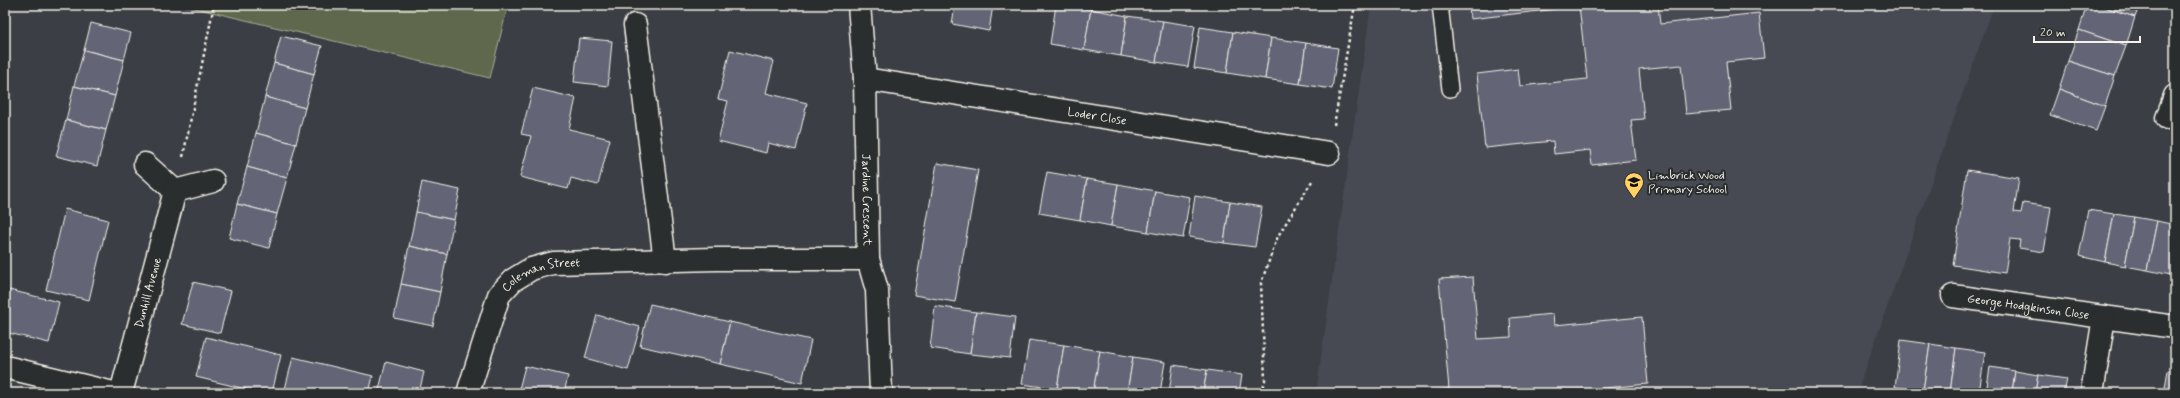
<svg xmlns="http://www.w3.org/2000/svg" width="2180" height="398" font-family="Mynerve,sans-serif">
  <rect width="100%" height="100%" fill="#3b3e44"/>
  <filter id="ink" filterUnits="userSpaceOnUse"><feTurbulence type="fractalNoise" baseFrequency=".025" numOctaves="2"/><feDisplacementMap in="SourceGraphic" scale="8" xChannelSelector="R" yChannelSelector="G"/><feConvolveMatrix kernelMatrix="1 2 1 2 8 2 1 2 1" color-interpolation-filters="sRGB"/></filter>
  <g filter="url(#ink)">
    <path fill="#474a53" d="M1371 5H1994L1857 393H1316Z"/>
    <path fill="#5f684e" stroke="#aaac9b" d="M182 5H508L490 78Z"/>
    <g fill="#636577" stroke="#f4f1e8">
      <path d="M955 5H993L989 31 952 24Z"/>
      <path d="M1056 5 1091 9 1084 50 1050 44Z"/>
      <path d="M1469 5H1557V9L1470 19Z"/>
      <path d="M1579 5H1658L1660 24 1759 13 1764 58 1726 62 1731 110 1686 114 1681 65 1639 69 1644 119 1631 120 1636 160 1592 165 1590 150 1554 154 1553 141 1485 148 1477 74 1518 69 1520 86 1587 79Z"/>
      <path d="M2087 5H2099L2135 17 2126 46 2079 30Z"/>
      <path d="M2099 5H2140L2135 17Z"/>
      <path d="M1091 9 1127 16 1121 56 1084 50Z"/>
      <path d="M1127 16 1163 21 1156 62 1121 56Z"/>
      <path d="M1163 21 1195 26 1188 67 1156 62Z"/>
      <path d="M91 23 131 33 124 60 84 50Z"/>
      <path d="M1200 27 1233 32 1227 73 1194 68Z"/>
      <path d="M2079 30 2126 46 2115 76 2068 61Z"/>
      <path d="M1233 32 1271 38 1265 79 1227 73Z"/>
      <path d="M281 36 322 46 314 74 274 63Z"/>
      <path d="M579 38 612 41 608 86 574 82Z"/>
      <path d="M1271 38 1306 43 1300 84 1265 79Z"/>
      <path d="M1306 43 1338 48 1332 89 1300 84Z"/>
      <path d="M84 50 124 60 115 96 74 86Z"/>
      <path d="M730 50 774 61 766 93 807 103 796 150 768 143 766 153 718 141 728 101 718 99Z"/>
      <path d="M2068 61 2115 76 2105 106 2059 89Z"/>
      <path d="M274 63 314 74 305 108 265 97Z"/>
      <path d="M74 86 115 96 106 130 66 120Z"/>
      <path d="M533 88 576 98 569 129 610 139 598 185 571 178 568 189 520 177 531 136 521 134Z"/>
      <path d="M2059 89 2105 106 2096 131 2050 115Z"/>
      <path d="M265 97 305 108 296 144 256 133Z"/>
      <path d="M66 120 106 130 97 166 56 156Z"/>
      <path d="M256 133 296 144 287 178 247 167Z"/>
      <path d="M937 163 978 170 955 302 914 295Z"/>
      <path d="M247 167 287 178 277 214 237 204Z"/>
      <path d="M1967 170 2019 178 2014 212 2021 213 2023 203 2051 207 2044 252 2019 248 2020 240 2010 239 2005 273 1953 265Z"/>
      <path d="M1047 172 1087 179 1080 220 1039 213Z"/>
      <path d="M1087 179 1118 184 1111 226 1080 220Z"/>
      <path d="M422 182 460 190 454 220 416 212Z"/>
      <path d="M1118 184 1155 191 1148 232 1111 226Z"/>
      <path d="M1155 191 1190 197 1183 238 1148 232Z"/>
      <path d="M1195 196 1230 202 1224 243 1189 237Z"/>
      <path d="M1230 202 1262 207 1255 247 1224 243Z"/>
      <path d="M237 204 277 214 269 248 229 238Z"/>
      <path d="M65 209 108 220 89 300 46 290Z"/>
      <path d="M2088 210 2114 214 2105 262 2079 256Z"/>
      <path d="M416 212 454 220 447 254 409 246Z"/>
      <path d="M2114 214 2134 217 2125 266 2105 262Z"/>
      <path d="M2134 217 2157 221 2147 270 2125 266Z"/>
      <path d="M2157 221 2175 225V255L2171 275 2147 270Z"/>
      <path d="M409 246 447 254 440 292 401 284Z"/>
      <path d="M1473 277 1478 339 1511 337 1510 318 1553 314 1554 325 1642 317 1648 384 1550 393H1412L1449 389 1439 279Z"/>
      <path d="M193 282 231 291 220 333 182 324Z"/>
      <path d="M401 284 440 292 433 326 394 318Z"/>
      <path d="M5 289 59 302 49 343 5 332Z"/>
      <path d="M650 304 730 322 720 364 640 346Z"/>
      <path d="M935 306 976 312 970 354 930 348Z"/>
      <path d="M976 312 1015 317 1010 358 970 354Z"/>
      <path d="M597 315 640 327 628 370 585 358Z"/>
      <path d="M730 322 811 340 802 383 720 364Z"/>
      <path d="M206 337 281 355 272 393H262L196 377Z"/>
      <path d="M1029 340 1064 345 1057 389 1022 384Z"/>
      <path d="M1901 340 1930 344 1923 391 1895 387Z"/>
      <path d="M1930 344 1956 348 1950 393 1923 391Z"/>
      <path d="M1064 345 1100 351 1093 393H1077L1057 389Z"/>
      <path d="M1956 348 1985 352 1979 393H1950Z"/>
      <path d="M1100 351 1133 357 1127 393H1093Z"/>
      <path d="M293 357 373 376 369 393H284Z"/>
      <path d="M1133 357 1165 362 1160 393H1127Z"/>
      <path d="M386 362 424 372 419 393H378Z"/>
      <path d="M1173 365 1207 370 1203 393H1169Z"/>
      <path d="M525 366 568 376 564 393H518Z"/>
      <path d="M1990 367 2015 371 2012 393H1986Z"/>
      <path d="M1207 370 1242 375 1239 393H1203Z"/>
      <path d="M2168 370 2175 372V393H2164Z"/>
      <path d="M2015 371 2038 375 2035 393H2012Z"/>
      <path d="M2038 375 2067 379 2064 393H2035Z"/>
    </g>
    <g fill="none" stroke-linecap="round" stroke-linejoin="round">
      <g stroke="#f4f1e8" stroke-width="18">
        <path id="service" d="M1440 5 1450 89"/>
      </g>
      <g stroke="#f4f1e8" stroke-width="25">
        <g id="minor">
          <path id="s1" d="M859 5 865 79 868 259 877 290 881 393"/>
          <path d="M635 25 665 261"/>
          <path id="s2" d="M865 79 1329 153"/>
          <path d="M2167 118 2175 96"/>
          <path d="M145 164 175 191 213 181"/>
          <path id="s3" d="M1953 296 2175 327"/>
          <path d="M5 367 113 393"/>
          <path id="s4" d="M121 393 175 191"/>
          <path id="s5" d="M468 393 499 295 513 280 531 269 553 263 716 259H868"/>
          <path d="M2092 393 2104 317"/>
        </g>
      </g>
      <g stroke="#f4f1e8" stroke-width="2.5" stroke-dasharray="3 3" stroke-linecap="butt">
        <path d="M1334 125 1355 5"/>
        <path d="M183 157 214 5"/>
        <path d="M1262 393 1265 380 1261 283 1278 236 1312 181"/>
      </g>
      <use href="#service" stroke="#2a2d2e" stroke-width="15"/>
      <use href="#minor" stroke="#2a2d2e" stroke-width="22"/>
    </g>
  </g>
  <defs>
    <g id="school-pin" transform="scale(1)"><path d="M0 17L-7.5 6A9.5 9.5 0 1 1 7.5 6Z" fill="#ffd166" stroke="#2a2d2e"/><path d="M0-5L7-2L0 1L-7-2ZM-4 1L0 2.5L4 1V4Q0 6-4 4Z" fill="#111"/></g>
  </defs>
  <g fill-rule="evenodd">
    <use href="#school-pin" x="1634" y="182"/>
  </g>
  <g text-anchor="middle" stroke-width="4" stroke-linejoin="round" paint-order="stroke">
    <g font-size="12" fill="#f4f1e8" stroke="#2a2d2e">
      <text dy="4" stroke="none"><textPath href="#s2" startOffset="235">Loder Close</textPath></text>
      <text dy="4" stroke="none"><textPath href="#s1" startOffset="195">Jardine Crescent</textPath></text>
      <text dy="4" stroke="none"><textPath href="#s5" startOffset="152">Coleman Street</textPath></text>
      <text dy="4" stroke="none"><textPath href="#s4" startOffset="104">Dunhill Avenue</textPath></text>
      <text dy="4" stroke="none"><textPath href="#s3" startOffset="76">George Hodgkinson Close</textPath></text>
    </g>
    <g font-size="12" fill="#f4f1e8" stroke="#2a2d2e" text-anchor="start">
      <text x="1648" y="179">Limbrick Wood<tspan x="1648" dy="14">Primary School</tspan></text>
    </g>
  </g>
  <rect width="2180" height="398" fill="none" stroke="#2a2d2e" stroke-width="20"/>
  <rect x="10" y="10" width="2160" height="378" fill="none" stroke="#f4f1e8" stroke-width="1.5" filter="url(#ink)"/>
  <path d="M2034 36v6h106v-6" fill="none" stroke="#f4f1e8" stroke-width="2"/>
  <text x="2040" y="36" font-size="12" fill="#f4f1e8" stroke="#2a2d2e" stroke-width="3" paint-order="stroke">20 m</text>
</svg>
